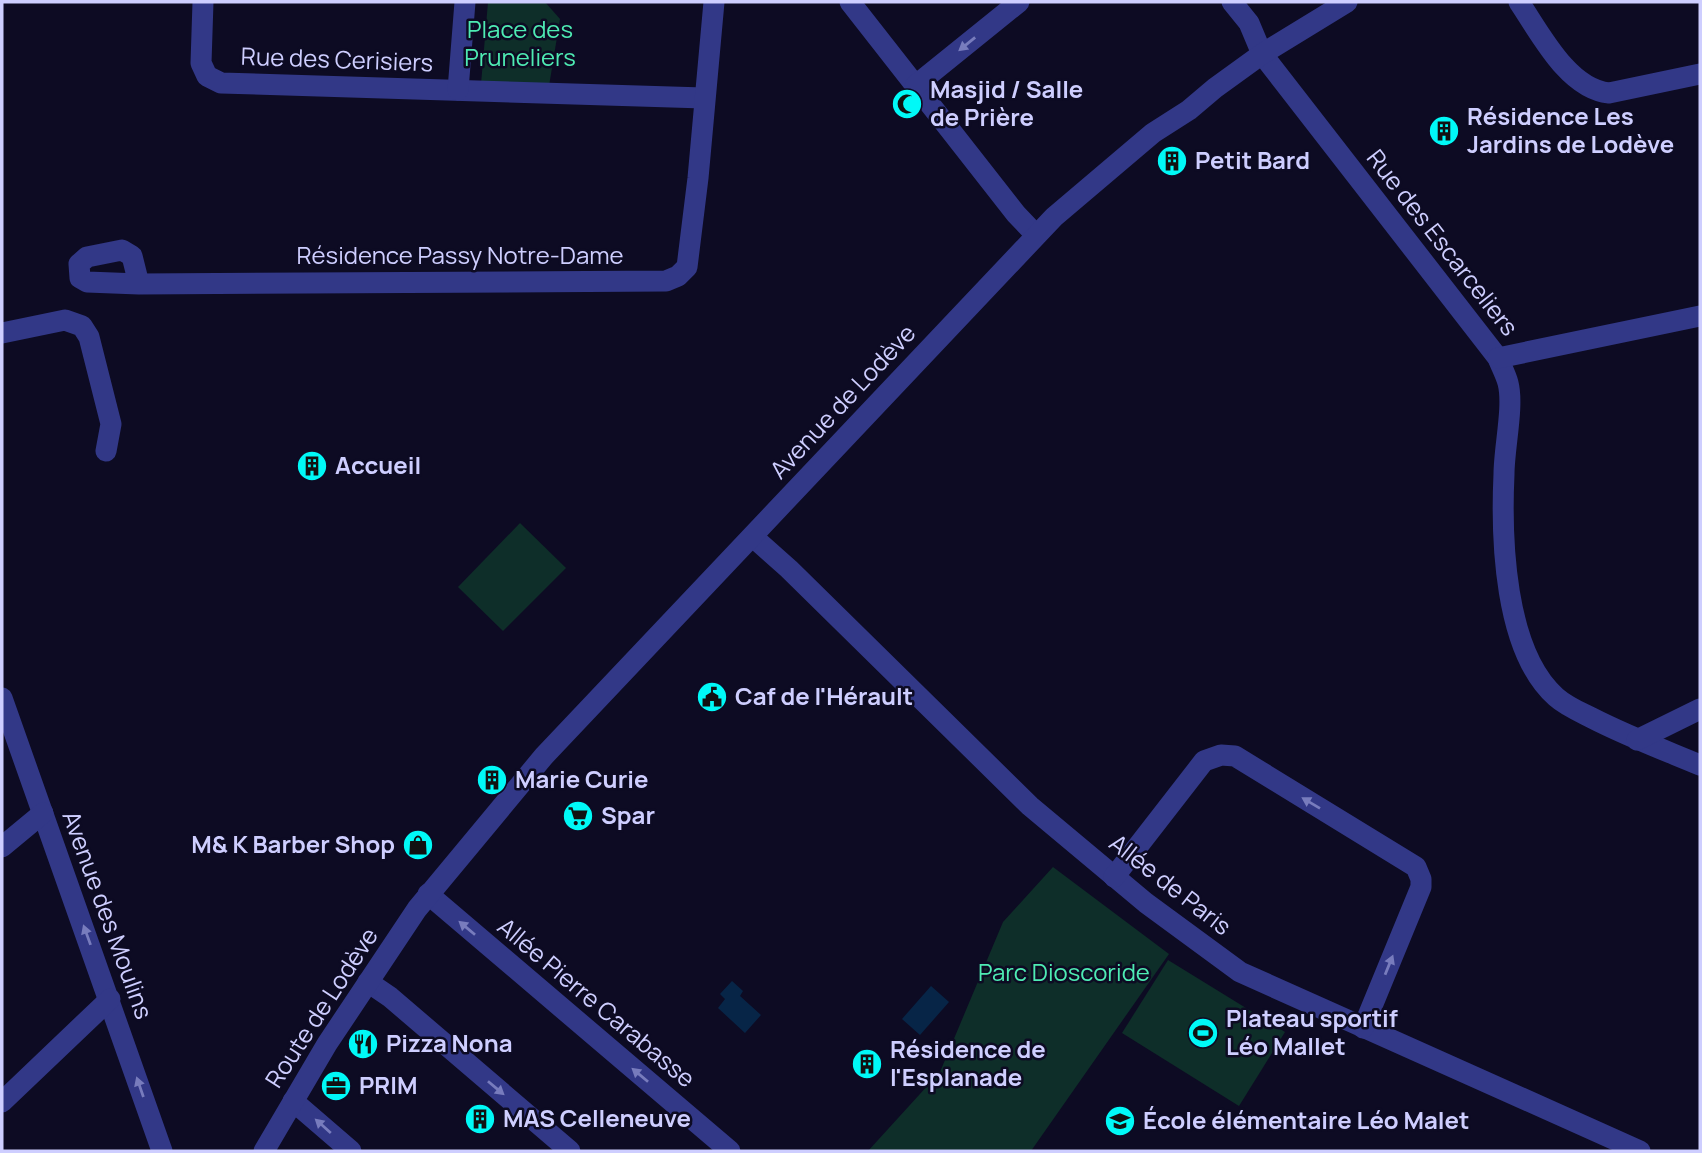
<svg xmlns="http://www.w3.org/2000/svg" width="1702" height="1153" font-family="Manrope,sans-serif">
  <rect width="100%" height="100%" fill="#0d0b23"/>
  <g fill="#0e2e29">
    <path d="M488 2H545L560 19 549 86 481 84Z"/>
    <path d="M520 523 566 568 503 631 458 587Z"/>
    <path d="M1053 867 1169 954 1031 1151H868L940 1072 1003 922Z"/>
    <path d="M1168 960 1285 1032 1239 1106 1122 1033Z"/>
  </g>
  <g fill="#072547">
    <path d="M732 981 743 991 740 996 761 1015 745 1033 718 1008 725 999 720 994Z"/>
    <path d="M931 986 949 1002 920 1035 902 1019Z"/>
  </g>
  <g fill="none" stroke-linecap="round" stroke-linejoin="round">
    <g stroke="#323887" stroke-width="21">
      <path d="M203 2 201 63 207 76 221 83 704 98"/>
      <path d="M850 2 1016 214 1036 235"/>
      <path d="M1232 2 1249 23 1262 54 1498 358C1501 366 1506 375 1508 383 1514 406 1504 448 1504 474 1501 538 1504 651 1556 697 1566 706 1580 712 1592 718 1627 736 1664 750 1700 765"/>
      <path d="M1519 2C1540 33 1568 89 1609 93L1700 74"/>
      <path d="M915 86 1019 2"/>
      <path d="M458 90 465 2"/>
      <path d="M139 284 132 256 122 250 87 257 79 264 80 278 87 282 139 284 666 281 678 276 687 267 698 178 714 2"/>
      <path d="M2 333 65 320 82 326 89 337 111 424 106 451"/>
      <path d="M1498 358 1700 316"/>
      <path d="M753 537 789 569 1030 806 1146 903 1240 972 1640 1151"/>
      <path d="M2 698 162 1151"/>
      <path d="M1637 740 1700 709"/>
      <path d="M2 847 43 813"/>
      <path d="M1114 877 1204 761 1221 755 1235 756 1416 867 1421 879V887L1363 1028"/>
      <path d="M428 894 730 1151"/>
      <path d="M368 982 390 997 570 1151"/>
      <path d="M293 1101 351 1151"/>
      <path d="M2 1102 110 999"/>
      <path d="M264 1151 327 1044 417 909 544 756 1054 217 1153 133 1189 110 1215 88 1262 54 1347 2"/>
    </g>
  </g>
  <defs><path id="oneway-solid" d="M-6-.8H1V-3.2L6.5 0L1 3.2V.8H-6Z" transform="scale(1.75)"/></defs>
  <g fill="#787cbd">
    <use href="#oneway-solid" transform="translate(967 44) rotate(141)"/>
    <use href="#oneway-solid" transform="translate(1311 803) rotate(-149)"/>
    <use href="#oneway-solid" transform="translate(467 928) rotate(-140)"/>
    <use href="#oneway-solid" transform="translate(87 935) rotate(-110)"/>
    <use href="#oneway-solid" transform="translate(1389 965) rotate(-68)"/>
    <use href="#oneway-solid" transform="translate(640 1075) rotate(-140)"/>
    <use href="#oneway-solid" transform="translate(140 1087) rotate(-109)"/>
    <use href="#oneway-solid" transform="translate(496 1088) rotate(40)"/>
    <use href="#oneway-solid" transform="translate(323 1126) rotate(-138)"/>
  </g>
  <defs>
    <g id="mosque-disc" transform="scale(1.575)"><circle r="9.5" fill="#00f9f7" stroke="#0d0b23"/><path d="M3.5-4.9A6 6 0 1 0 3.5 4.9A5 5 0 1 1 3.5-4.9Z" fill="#111"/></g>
    <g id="building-disc" transform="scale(1.575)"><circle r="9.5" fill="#00f9f7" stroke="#0d0b23"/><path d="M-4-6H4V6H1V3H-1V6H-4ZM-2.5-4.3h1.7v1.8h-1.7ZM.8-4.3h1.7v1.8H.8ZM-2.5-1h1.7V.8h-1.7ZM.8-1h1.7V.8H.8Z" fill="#111"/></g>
    <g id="civic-disc" transform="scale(1.575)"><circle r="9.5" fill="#00f9f7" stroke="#0d0b23"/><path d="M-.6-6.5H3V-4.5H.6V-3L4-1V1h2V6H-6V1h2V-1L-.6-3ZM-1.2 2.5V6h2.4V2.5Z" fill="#111"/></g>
    <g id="supermarket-disc" transform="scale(1.575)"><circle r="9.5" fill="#00f9f7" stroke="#0d0b23"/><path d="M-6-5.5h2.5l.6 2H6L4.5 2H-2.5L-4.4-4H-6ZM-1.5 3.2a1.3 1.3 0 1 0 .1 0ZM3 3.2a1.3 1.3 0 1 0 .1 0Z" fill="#111"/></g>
    <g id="shop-disc" transform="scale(1.575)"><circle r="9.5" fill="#00f9f7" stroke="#0d0b23"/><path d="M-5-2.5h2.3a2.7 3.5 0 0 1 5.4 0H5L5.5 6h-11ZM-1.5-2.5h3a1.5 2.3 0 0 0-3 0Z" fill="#111"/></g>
    <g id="stadium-disc" transform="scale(1.575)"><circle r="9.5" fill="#00f9f7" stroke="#0d0b23"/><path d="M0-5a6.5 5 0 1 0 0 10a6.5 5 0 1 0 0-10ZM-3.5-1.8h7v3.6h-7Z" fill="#111"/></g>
    <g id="restaurant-disc" transform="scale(1.575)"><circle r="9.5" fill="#00f9f7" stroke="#0d0b23"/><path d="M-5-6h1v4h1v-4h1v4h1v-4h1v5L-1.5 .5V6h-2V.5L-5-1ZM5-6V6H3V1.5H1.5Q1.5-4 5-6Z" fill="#111"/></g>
    <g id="office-disc" transform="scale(1.575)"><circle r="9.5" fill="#00f9f7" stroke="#0d0b23"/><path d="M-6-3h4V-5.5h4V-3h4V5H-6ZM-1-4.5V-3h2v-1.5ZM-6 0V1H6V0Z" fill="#111"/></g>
    <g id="school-disc" transform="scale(1.575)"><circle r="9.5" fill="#00f9f7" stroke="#0d0b23"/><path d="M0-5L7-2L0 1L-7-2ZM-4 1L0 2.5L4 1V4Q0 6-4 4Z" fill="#111"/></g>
  </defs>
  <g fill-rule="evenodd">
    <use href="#mosque-disc" x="907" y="104"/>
    <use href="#building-disc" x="1444" y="131"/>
    <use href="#building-disc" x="1172" y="161"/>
    <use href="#building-disc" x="312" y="466"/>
    <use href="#civic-disc" x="712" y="697"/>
    <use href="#building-disc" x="492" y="780"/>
    <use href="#supermarket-disc" x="578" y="816"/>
    <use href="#shop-disc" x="418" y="845"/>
    <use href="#stadium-disc" x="1203" y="1033"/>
    <use href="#restaurant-disc" x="363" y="1044"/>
    <use href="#building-disc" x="867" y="1064"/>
    <use href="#office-disc" x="336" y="1086"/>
    <use href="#building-disc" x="480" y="1119"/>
    <use href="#school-disc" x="1120" y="1121"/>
  </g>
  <g text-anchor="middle" stroke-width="5" stroke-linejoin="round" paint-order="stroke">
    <g font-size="24" fill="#4eebb3" stroke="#0d0b23">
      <text x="520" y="38">Place des<tspan x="520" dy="28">Pruneliers</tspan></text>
      <text x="1064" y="981">Parc Dioscoride</text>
    </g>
    <g font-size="24" fill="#ceceff" stroke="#0d0b23">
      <text transform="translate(337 60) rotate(2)" y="8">Rue des Cerisiers</text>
      <text transform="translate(1442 243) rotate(52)" y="8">Rue des Escarceliers</text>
      <text x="460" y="264">Résidence Passy Notre-Dame</text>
      <text transform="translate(843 402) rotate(-47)" y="8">Avenue de Lodève</text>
      <text transform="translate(1170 885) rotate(38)" y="8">Allée de Paris</text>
      <text transform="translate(107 915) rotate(70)" y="8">Avenue des Moulins</text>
      <text transform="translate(596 1003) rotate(40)" y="8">Allée Pierre Carabasse</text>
      <text transform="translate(322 1008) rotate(-57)" y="8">Route de Lodève</text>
    </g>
    <g font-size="24" font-weight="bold" fill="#ceceff" stroke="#0d0b23" text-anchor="start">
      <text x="930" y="98">Masjid / Salle<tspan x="930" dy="28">de Prière</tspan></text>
      <text x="1467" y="125">Résidence Les<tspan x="1467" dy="28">Jardins de Lodève</tspan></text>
      <text x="1195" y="169">Petit Bard</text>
      <text x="335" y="474">Accueil</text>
      <text x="735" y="705">Caf de l'Hérault</text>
      <text x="515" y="788">Marie Curie</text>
      <text x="601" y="824">Spar</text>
      <text x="395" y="853" text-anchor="end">M&amp; K Barber Shop</text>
      <text x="1226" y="1027">Plateau sportif<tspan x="1226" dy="28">Léo Mallet</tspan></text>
      <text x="386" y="1052">Pizza Nona</text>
      <text x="890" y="1058">Résidence de<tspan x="890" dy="28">l'Esplanade</tspan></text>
      <text x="359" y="1094">PRIM</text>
      <text x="503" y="1127">MAS Celleneuve</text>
      <text x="1143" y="1129">École élémentaire Léo Malet</text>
    </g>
  </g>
  <rect width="1702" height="1153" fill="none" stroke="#ceceff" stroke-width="7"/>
</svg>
